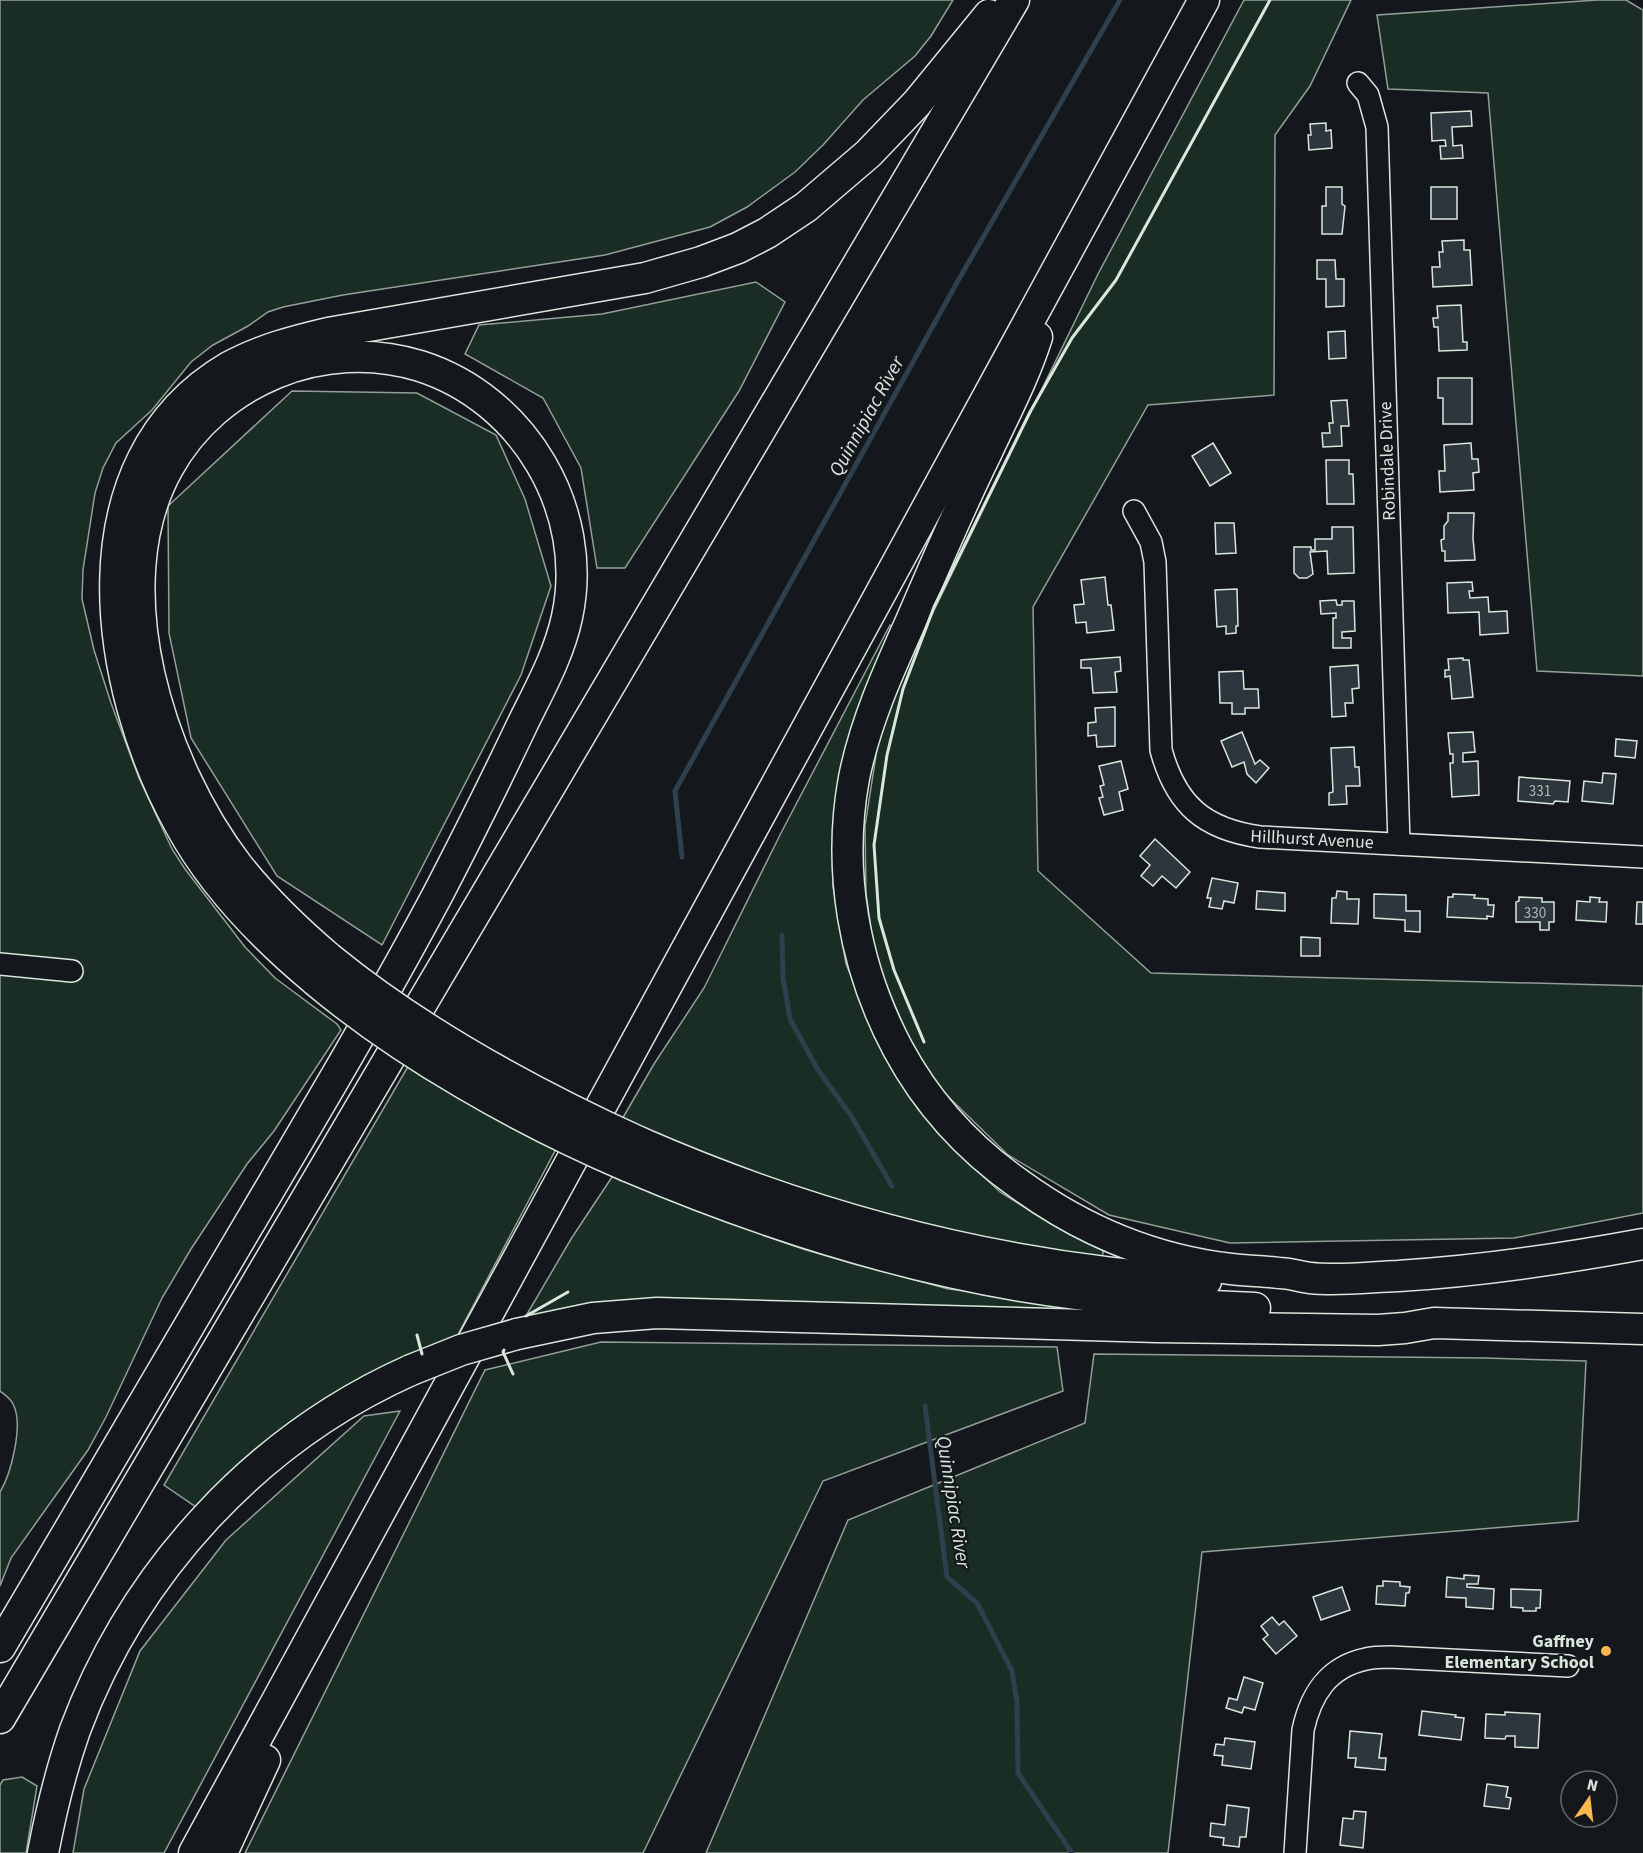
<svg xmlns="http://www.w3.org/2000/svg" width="1643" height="1853" font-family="'Source Sans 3',sans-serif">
  <rect width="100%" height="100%" fill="#14181c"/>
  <g fill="#1a2d24" stroke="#939e99" stroke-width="1.5">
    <path d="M0 0H953L931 36 915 56 863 100 823 145 795 172 747 207 710 227 605 255 343 295 283 307 268 312 248 326 213 345 191 362 152 410 116 443 103 468 95 493 83 570 82 599 94 650 111 703 139 778 172 849 185 869 245 947 275 978 337 1024 341 1030 274 1131 247 1164 191 1249 162 1298 106 1417 88 1450 11 1558 0 1586V1492C11 1474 24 1424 13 1404 11 1399 5 1395 0 1391Z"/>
    <path d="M1244 0H1351L1310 86 1275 135 1274 395 1148 405 1033 607 1038 871 1151 973 1643 986V1213L1514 1238 1230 1243 1109 1215 1008 1155 923 1072 875 958 866 893 865 826 882 717 1098 274Z"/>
    <path d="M1597 0H1626L1643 10V676L1537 671 1488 93 1388 89 1377 15Z"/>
    <path d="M756 282 785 302 739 391 625 568H597L581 468 543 398 465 354 479 325 602 314Z"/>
    <path d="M292 391 417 393 496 435 525 499 551 586 521 675 382 945 277 876 191 738 169 633 168 506Z"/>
    <path d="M890 625 896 629 840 784 833 886 846 964 879 1041 918 1109 968 1162 1000 1192 1034 1213 1104 1249 1102 1257 1032 1247 927 1227 735 1170 621 1121 654 1064 704 988 781 833Z"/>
    <path d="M410 1063 557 1147 454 1342 199 1509 164 1485Z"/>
    <path d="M614 1174 761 1234 803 1249 948 1289 1099 1307V1314L798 1302 667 1300 523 1321 571 1239Z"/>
    <path d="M601 1342 1057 1347 1063 1391 823 1481 643 1853H245L485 1370Z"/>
    <path d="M1094 1354 1485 1358 1586 1361 1578 1521 1202 1552 1168 1853H706L848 1520 1085 1423Z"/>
    <path d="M400 1411 164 1853H73L84 1789 140 1651 226 1540 364 1416Z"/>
    <path d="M22 1777 37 1786 26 1853H0V1785L3 1780Z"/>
  </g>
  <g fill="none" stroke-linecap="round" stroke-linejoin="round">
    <g stroke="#2f3f4d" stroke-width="5">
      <path d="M682 857 675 791 959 279 1120 0"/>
      <path d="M782 935 783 977 790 1019 818 1070 850 1114 892 1186"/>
      <path d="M925 1406 947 1577 977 1603 1012 1671 1017 1703 1018 1773 1072 1853"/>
    </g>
  </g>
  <g fill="#2c363c" stroke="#d8e6dc" stroke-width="1.5">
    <path d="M1471 111 1472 126 1452 127 1453 146 1462 145 1463 158 1441 159 1440 146H1446L1445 140 1432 141 1431 113Z"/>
    <path d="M1326 123V131L1331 130 1332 148 1309 150 1308 135H1311L1310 124Z"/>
    <path d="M1326 187H1342V204L1345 206 1342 234H1322V206H1326Z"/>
    <rect x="1431" y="187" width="26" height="32"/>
    <path d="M1464 240V250H1470L1472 285 1433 287 1432 267H1440L1439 252H1443L1442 241Z"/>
    <path d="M1317 260H1335L1336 279H1344V306L1326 307V279H1317Z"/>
    <path d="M1461 305 1463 342H1467V350L1439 351 1438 327H1434L1433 318H1438L1437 306Z"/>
    <path d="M1345 331 1346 358 1329 359 1328 332Z"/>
    <path d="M1438 378H1472V424H1443V398H1438Z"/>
    <path d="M1347 400 1349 426H1341L1342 446 1323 447 1322 433H1330L1329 423H1333L1331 401Z"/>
    <path d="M1213 443 1231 473 1210 486 1192 456Z"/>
    <path d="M1471 443 1472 459H1478L1479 472 1473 473 1474 490 1440 492 1439 471H1445L1444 445Z"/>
    <path d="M1326 460H1349V474H1353L1354 504H1327Z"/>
    <path d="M1448 513H1474L1473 538 1475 560 1445 561V551H1442L1441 540 1444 539V526L1448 521Z"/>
    <path d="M1215 523H1234L1236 553 1216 554Z"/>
    <path d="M1332 527H1353L1354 573 1328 574 1327 551 1310 552 1313 574 1307 578H1299L1294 573V547H1311V550H1315V539H1332Z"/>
    <path d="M1105 577 1108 605H1111L1114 630 1087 633 1086 622 1076 623 1074 605 1084 604 1081 580Z"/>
    <path d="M1472 582 1473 591H1469L1470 598 1488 597 1489 612 1507 611 1508 633 1480 635 1479 612 1448 613 1447 583Z"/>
    <path d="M1237 589 1238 626H1236V633L1226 634V626L1217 627 1215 590Z"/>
    <path d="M1336 600 1337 605H1342V601H1354L1355 631 1342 632V638H1351V648H1333V618H1336V613L1321 614 1320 601Z"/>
    <path d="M1120 657 1121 671 1115 672 1117 692 1093 693 1091 668H1081V660Z"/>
    <path d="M1463 658V660H1469L1473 697 1452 699 1450 676 1445 677V670H1449L1448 659Z"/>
    <path d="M1358 665 1359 688 1352 689 1353 703H1345L1346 716 1332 717 1330 667Z"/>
    <path d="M1243 671 1244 689H1258L1259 708H1245V714H1232V703H1220L1219 672Z"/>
    <path d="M1115 707V746L1097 747 1096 735 1088 736V723L1096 722 1095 708Z"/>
    <path d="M1242 732 1255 764 1260 760 1269 768 1256 783 1247 774 1244 762 1232 767 1221 741Z"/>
    <path d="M1473 732 1475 752 1463 753V762L1478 761 1479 795 1452 797 1450 763H1453V754H1450L1448 733Z"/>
    <path d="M1616 739 1637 741 1635 758 1615 756Z"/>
    <path d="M1354 747 1355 767H1359L1360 786H1346L1347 804 1329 805V793L1333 792 1331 748Z"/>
    <path d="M1121 761 1128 789 1119 792 1123 810 1104 815 1099 798 1103 797 1100 786 1104 785 1099 766Z"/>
    <path d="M1603 773 1616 774 1613 804 1582 801 1584 781 1602 783Z"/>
    <path d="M1519 777 1570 781 1568 802 1555 801 1553 804 1518 801Z"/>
    <path d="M1155 839 1190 872 1176 888 1162 876 1153 886 1141 876 1150 865 1140 856Z"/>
    <path d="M1212 878 1238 883 1234 903 1224 901 1222 909 1209 907 1211 898H1207Z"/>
    <path d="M1257 891 1285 893V911L1256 909Z"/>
    <path d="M1337 891 1347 892V899H1359L1358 924 1331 923 1332 898H1336Z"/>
    <path d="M1374 894 1406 895V911H1420V932L1405 931V920L1374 918Z"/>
    <path d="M1453 894 1475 895 1474 898 1488 899V905H1494L1493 917 1487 916V919L1447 917 1448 897H1453Z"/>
    <path d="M1519 897 1542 898V902H1554V922H1549V930H1540V922H1516V902L1519 901Z"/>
    <path d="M1590 897 1600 898 1599 902H1607L1606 922 1576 920 1577 901 1590 902Z"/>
    <path d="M1637 902H1643V924H1636Z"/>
    <path d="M1301 937 1320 938V956H1301Z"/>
    <path d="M1464 1575 1479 1576 1478 1584H1467V1587L1494 1589 1493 1609 1466 1607V1598L1446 1597 1447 1577 1464 1579Z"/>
    <path d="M1383 1581 1400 1582V1586L1410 1587 1409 1593H1406L1405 1606 1376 1604 1377 1586H1383Z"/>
    <path d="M1342 1587 1350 1610 1321 1620 1313 1597Z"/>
    <path d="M1511 1589 1541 1590 1540 1608H1536V1611H1523V1608L1511 1607Z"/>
    <path d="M1272 1617 1279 1625 1284 1621 1297 1636 1276 1654 1263 1639 1268 1635 1261 1626Z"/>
    <path d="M1244 1677 1263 1683 1255 1710 1244 1707 1242 1713 1226 1708 1229 1698 1237 1700Z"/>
    <path d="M1422 1711 1456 1715 1455 1717 1464 1718 1461 1740 1419 1735Z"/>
    <path d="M1505 1712 1540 1714 1538 1748 1515 1747V1736H1506L1505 1739 1485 1738 1486 1714 1505 1715Z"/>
    <path d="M1350 1731 1382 1734 1379 1758H1386L1385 1770 1355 1767 1356 1758H1348Z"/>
    <path d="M1225 1738 1255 1742 1251 1769 1222 1765 1223 1756 1214 1755 1216 1744 1224 1745Z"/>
    <path d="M1487 1784 1508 1787 1506 1797 1511 1798 1509 1809 1484 1806Z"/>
    <path d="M1227 1805 1249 1808 1246 1837H1240L1239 1847 1223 1845 1224 1838 1210 1836 1211 1823 1225 1825Z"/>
    <path d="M1354 1811 1366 1812 1363 1848 1340 1845 1343 1818 1353 1819Z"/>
  </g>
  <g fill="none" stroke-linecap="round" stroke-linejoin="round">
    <g stroke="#d8e6dc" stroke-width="24">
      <g id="minor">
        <path d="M1358 83 1368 95 1377 127 1399 844"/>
        <path d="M1134 511 1151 542 1155 562 1161 750C1176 805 1204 829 1260 837L1643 857"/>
        <path d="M0 964 72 971"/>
        <path d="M1295 1853 1303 1730C1311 1694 1328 1667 1366 1659 1374 1657 1383 1657 1390 1657L1568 1666"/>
      </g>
    </g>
    <g stroke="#d8e6dc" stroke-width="33">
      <g id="highway">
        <path d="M1037 337C1024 378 1004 415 986 454 959 509 935 565 911 621 888 672 865 723 854 778 837 870 854 967 898 1049 927 1103 969 1149 1019 1184 1082 1230 1154 1260 1231 1269 1247 1271 1263 1271 1279 1273 1290 1273 1300 1277 1310 1278 1339 1281 1370 1277 1398 1276 1480 1271 1562 1259 1643 1244"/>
        <path d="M316 981C263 937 213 886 180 825 103 687 68 462 229 367 260 350 294 341 328 333L645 278 701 262 738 248 767 233 806 207 868 154 917 103 989 15"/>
        <path d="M641 1143C820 1221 1010 1270 1206 1281"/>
        <path d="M627 1166C754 1220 885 1263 1021 1286 1099 1299 1177 1305 1255 1308"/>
        <path d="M517 1334 593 1318 657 1313 1157 1327 1378 1330 1405 1328 1434 1323 1643 1329"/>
        <path d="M0 1647C80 1512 159 1377 239 1241 307 1126 375 1012 438 894 467 838 495 782 522 725 539 690 559 655 567 617 590 511 524 399 420 366 323 336 216 381 168 468 102 587 161 766 238 866 265 900 296 930 329 958"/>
        <path d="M0 1718 1014 0"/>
        <path d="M43 1853C51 1811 61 1770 75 1730 134 1572 256 1439 411 1370"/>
        <path d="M194 1853 1204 0"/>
        <path d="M222 1853 265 1760"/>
      </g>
    </g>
    <use href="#minor" stroke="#14181c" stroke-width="21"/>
    <use href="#highway" stroke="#14181c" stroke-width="30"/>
    <g stroke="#d8e6dc" stroke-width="33" stroke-linecap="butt">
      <g id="highway-bridge">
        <path d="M329 958C422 1034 531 1093 641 1143"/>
        <path d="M316 981C404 1055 522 1121 627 1166"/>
        <path d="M411 1370 461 1350 517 1334"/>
      </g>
    </g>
    <use href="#highway-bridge" stroke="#14181c" stroke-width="30"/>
    <g stroke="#d8e6dc" stroke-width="3">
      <path d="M924 1042 894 970 879 918 874 845 887 755 903 689 934 607 1030 412 1072 338 1116 280 1270 0"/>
      <path d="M526 1316 568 1292"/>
      <path d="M417 1335 422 1354"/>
      <path d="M504 1350 503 1352 513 1374"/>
    </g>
  </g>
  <circle fill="#ffb74d" stroke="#14181c" stroke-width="2" cx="1606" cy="1651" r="6"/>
  <g text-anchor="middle" stroke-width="4.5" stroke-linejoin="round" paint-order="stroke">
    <g font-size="15" fill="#adbab4">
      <text x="1540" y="796">331</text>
      <text x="1535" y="918">330</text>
    </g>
    <g font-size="18" fill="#d8e6dc" stroke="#14181c">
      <text transform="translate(1387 461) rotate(-92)" y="6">Robindale Drive</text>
      <text transform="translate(1312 839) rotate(3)" y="6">Hillhurst Avenue</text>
    </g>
    <g font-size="18" font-weight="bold" fill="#d8e6dc" stroke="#14181c" text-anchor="end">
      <text x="1594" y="1647">Gaffney<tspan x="1594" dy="21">Elementary School</tspan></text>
    </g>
    <g font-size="20" font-style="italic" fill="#d8e6dc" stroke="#14181c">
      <text transform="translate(866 416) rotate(-61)" y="7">Quinnipiac River</text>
      <text transform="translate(954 1502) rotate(81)" y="7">Quinnipiac River</text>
    </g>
  </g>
  <g transform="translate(1589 1799) rotate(14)"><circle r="28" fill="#14181c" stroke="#626a69" stroke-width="1.5"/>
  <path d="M0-4.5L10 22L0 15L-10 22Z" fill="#ffb74d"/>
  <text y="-9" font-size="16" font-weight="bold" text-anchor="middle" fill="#d8e6dc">N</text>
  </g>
</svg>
